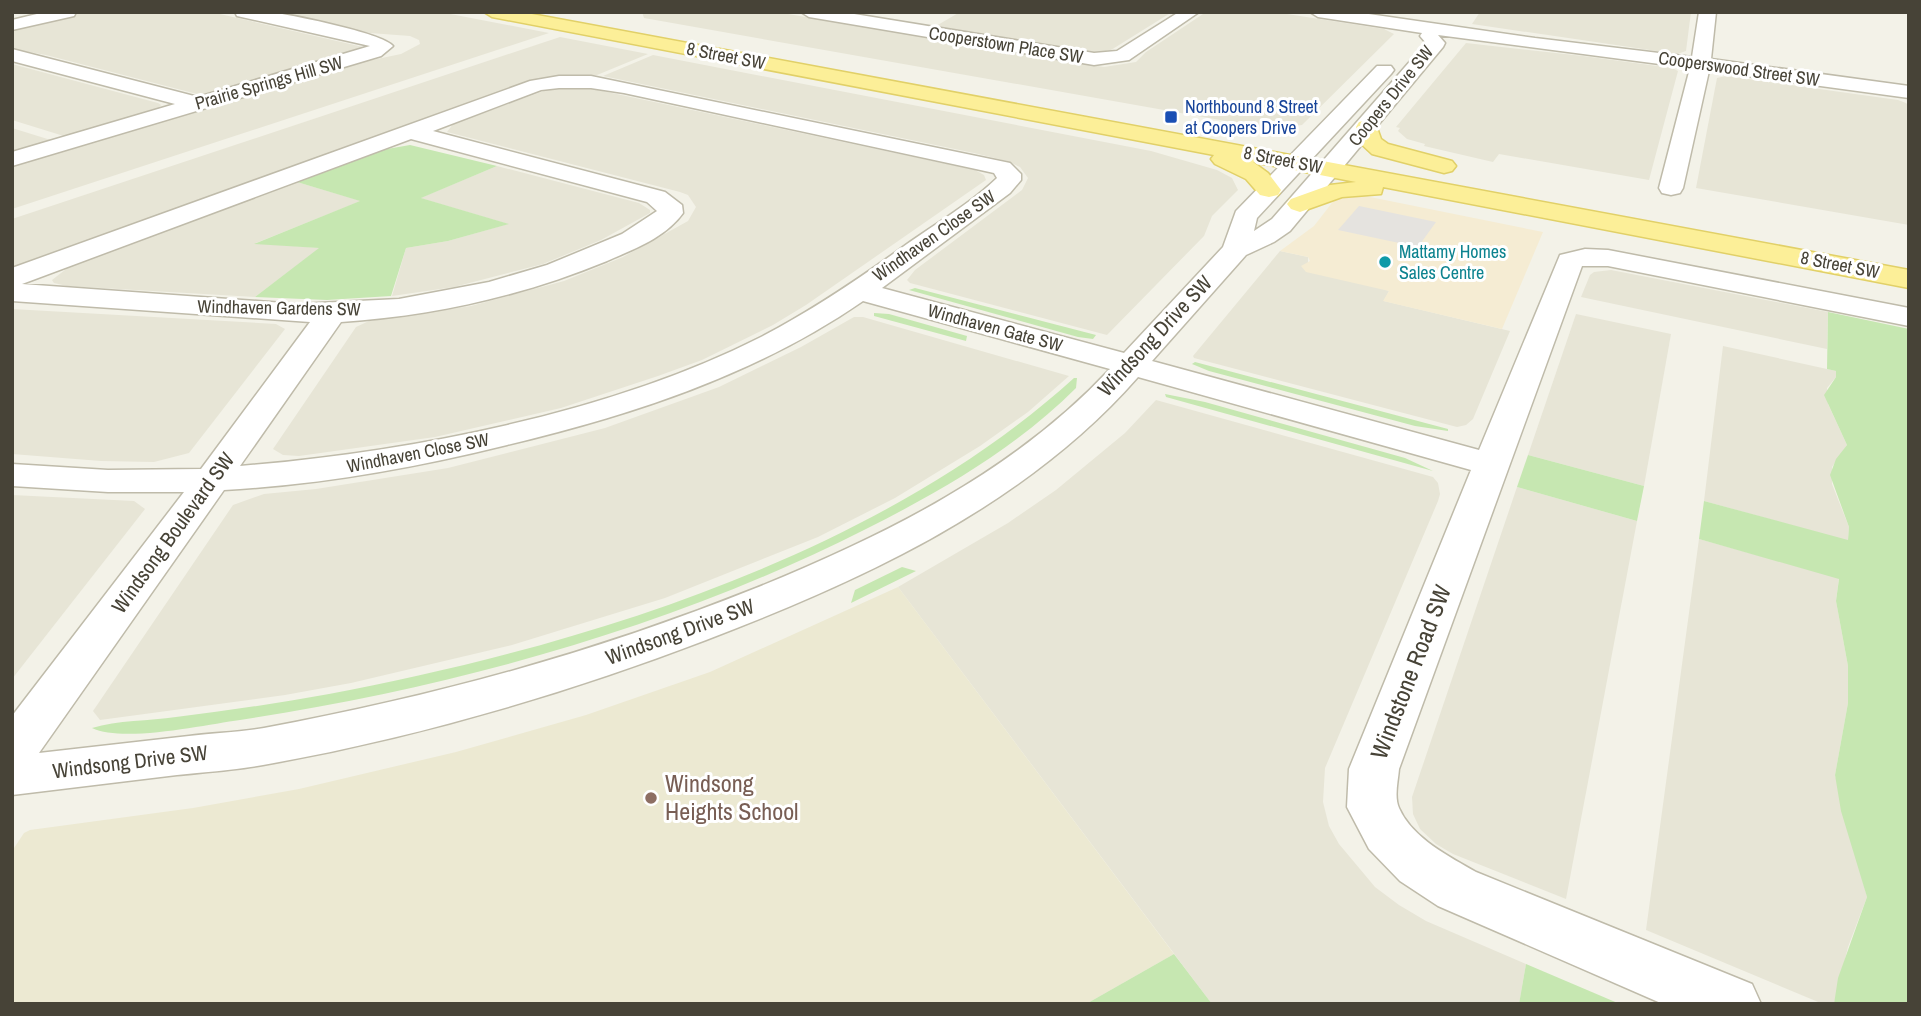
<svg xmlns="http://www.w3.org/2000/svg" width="1921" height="1016" font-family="'Archivo Narrow',sans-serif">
  <rect width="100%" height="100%" fill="#f3f2e8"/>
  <g fill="#e7e5d6">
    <path d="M85 12H211L363 47 213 93 197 94 46 55 12 49V29Z"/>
    <path d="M270 12H440L549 33 12 209V167L353 64 401 54 420 44 419 40 410 36 370 33Z"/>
    <path d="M642 12H776L1104 67 1136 62 1146 52 1206 12H1274L1384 29 1394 34 1302 125 1271 129 644 18Z"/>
    <path d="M960 12H1172L1111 50 1095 53 944 30 936 26Z"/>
    <path d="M1480 12H1691L1686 51 1677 54 1472 24Z"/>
    <path d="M560 37 648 54 597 75H560L526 82 12 267V219Z"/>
    <path d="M1466 43 1583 56 1672 68 1678 71 1649 180 1499 154 1493 162 1424 146 1425 144 1407 139 1398 131 1400 128 1396 127Z"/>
    <path d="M653 55 1151 151 1217 170 1232 178 1238 190 1212 216 1204 236 1107 335 910 283 907 280 915 270 1022 190 1028 178 1020 167 1007 161 974 153 603 76Z"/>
    <path d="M12 64 158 103 161 105 157 110 67 137 12 120Z"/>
    <path d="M1726 76 1898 100 1906 103 1909 106V225L1696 188 1717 78Z"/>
    <path d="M579 86 975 170 984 175 986 180 806 305 773 325 702 360 658 376 561 408 435 437 299 456 283 455 273 449 356 327 369 321 471 306 564 281 623 257 688 221 696 207 688 195 680 192 447 132 453 124 552 88Z"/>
    <path d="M12 128 54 141 12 153Z"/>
    <path d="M497 166 639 203 650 210V213L601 240 543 264 454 287 392 296 406 248 448 241 508 224 420 198Z"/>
    <path d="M297 182 361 201 256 243 320 248 255 297 67 286 54 283 52 280 70 266Z"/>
    <path d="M1280 251 1308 257V263L1389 291 1384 301 1510 331 1473 419 1466 425 1457 427 1194 358 1193 356Z"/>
    <path d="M1611 270 1828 312 1827 349 1581 297 1590 275 1594 272Z"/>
    <path d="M12 309 276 324 285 329 189 453 154 462 101 461 12 454Z"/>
    <path d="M1576 314 1671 334 1644 486 1528 455Z"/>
    <path d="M854 317H863L1069 376 1028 412 980 446 895 498 818 537 665 598 512 645 351 683 285 695 100 720 93 711 233 505 264 494 316 489 448 468 605 428 719 387 801 347Z"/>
    <path d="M1723 346 1836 371V377L1827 388 1828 404 1847 445 1832 467V484L1849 527 1848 541 1704 501Z"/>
    <path d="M1156 400 1433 477 1438 483 1440 494 1438 501 1325 768 1323 802 1329 826 1339 844 1375 887 1399 905 1426 921 1526 964 1519 1004H1212L898 587 1008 523 1056 490 1125 433Z"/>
    <path d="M1517 487 1637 521 1566 899 1453 854 1436 844 1420 829 1413 814 1412 797Z"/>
    <path d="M12 495 134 501 145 509 12 679Z"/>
    <path d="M1699 539 1839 578 1836 601 1848 666V703L1835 775 1867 897 1848 947 1834 1004H1823L1646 930Z"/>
  </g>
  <path fill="#f5ecd3" d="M1360 195 1543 232 1502 329 1383 301 1389 291 1306 272 1301 266 1310 261 1308 257 1280 251 1314 226 1335 199Z"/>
  <path fill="#ece9d2" d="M898 587 1174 954 1086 1004H12V851L24 833 30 830 193 808 299 789 456 752 586 715 710 672Z"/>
  <g fill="#c6e7b1">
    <path d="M410 145 497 166 421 198 509 224 448 241 406 248 391 296 327 300 255 297 319 248 254 244 360 201 297 182 387 149Z"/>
    <path d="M915 288 1096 335 1093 339 1078 337 909 290Z"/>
    <path d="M1828 312 1909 329V1004H1834L1838 978 1867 897 1841 811 1835 775 1848 703V666L1836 601 1839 579 1699 539 1704 501 1848 540 1849 527 1830 475 1836 459 1847 445 1824 395 1836 377V371L1827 369Z"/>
    <path d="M874 313 889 314 967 336 966 341 874 316Z"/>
    <path d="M1195 362 1448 429V431L1415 426 1209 371 1192 364Z"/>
    <path d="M1074 378H1077L1076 388C1016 448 940 492 864 530 670 628 454 687 240 720 204 725 123 743 92 728 117 720 150 721 176 717 227 711 278 703 329 694 583 646 879 555 1074 378Z"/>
    <path d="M1165 394 1205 402 1405 458 1433 471 1166 397Z"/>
    <path d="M1528 455 1644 486 1637 521 1517 487Z"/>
    <path d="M902 567 916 571 851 603 855 590Z"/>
    <path d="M1174 954 1212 1004H1086Z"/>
    <path d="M1526 964 1620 1004H1519Z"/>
  </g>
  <path fill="#e5e3df" d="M1359 206 1436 222 1418 247 1338 230Z"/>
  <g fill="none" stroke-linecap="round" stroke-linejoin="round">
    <g stroke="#bfbbaa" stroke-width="3">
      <g id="minor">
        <path d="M45 12H76L74 16 12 30V20Z"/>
        <path d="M235 12C245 12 257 11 268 12 288 14 383 33 393 46L381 56 12 166V152L175 104 12 61V49L198 97 370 46 237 16Z"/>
        <path d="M801 12H842L1094 53 1117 51 1179 12H1199L1129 60 1094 65 809 17Z"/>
        <path d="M1310 12H1355L1535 38 1692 57 1699 12H1716L1711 59 1909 86V98L1709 71 1683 188 1680 193 1671 195 1662 193 1659 188 1690 68 1438 35 1445 43 1443 47 1290 231 1274 242 1246 255 1152 361 1479 450 1560 255 1585 249 1608 250 1909 308V326L1608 266H1582L1399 769C1398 781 1394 797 1399 808 1412 838 1450 857 1476 872L1752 984 1761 1004H1663L1438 906 1400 881 1369 849 1347 807 1349 769 1471 470 1138 377C1025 506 863 580 706 640 562 695 414 738 263 765 235 770 206 772 177 775 122 782 67 788 12 795V716L184 492H108L12 486V464L108 470 201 469 310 322 12 301V268L530 81 559 76H591L1010 163 1021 174V180L1010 193 882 288 1124 353 1223 247 1236 211 1377 66H1391L1394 70 1391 74 1257 218 1254 231 1272 219 1426 43 1420 36 1422 33 1318 17ZM559 88H591L624 93 976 169 994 173 997 178C971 203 937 223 907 244 860 278 813 310 761 337 609 414 409 452 240 466L341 322C433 316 522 296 607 261 634 249 665 238 683 213L682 205 665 192 433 131 541 90ZM411 139 647 202 657 211 622 234 547 265 489 282 399 299 297 304 22 284ZM863 301 1110 369C1014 472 884 536 756 588 594 653 435 696 264 728 240 732 214 733 189 736 139 742 89 747 39 753L224 490C319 485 414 468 507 445 632 415 756 375 863 301Z"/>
      </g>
    </g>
    <g stroke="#e1d068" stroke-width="3">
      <g id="major">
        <path d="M484 12H521L1909 270V288L1383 187 1381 194 1342 197 1300 212 1291 209 1287 204 1291 199 1330 185 1356 182 1253 162 1268 173 1281 190 1278 195 1269 197 1260 195 1246 179 1215 164 1211 159 1214 155 492 17Z"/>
        <path d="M1367 120 1375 122 1381 139 1388 144 1452 161 1456 166 1452 171 1444 173 1372 154 1359 142 1356 127 1359 122Z"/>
      </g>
    </g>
    <use href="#minor" fill="#fff" fill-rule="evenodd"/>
    <use href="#major" fill="#fcef98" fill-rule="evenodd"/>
  </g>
  <rect fill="#1a4fb4" stroke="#fff" stroke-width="2.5" x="1164" y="110" width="14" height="14" rx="3.5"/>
  <circle fill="#0f9aa8" stroke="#fff" stroke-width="2.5" cx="1385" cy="262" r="7"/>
  <circle fill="#8d6e63" stroke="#fff" stroke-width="2.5" cx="651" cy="798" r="7"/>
  <g text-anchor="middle" stroke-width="6" stroke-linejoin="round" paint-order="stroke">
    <g font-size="18" fill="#474337" stroke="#fff">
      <text transform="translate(1006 45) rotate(9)" y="6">Cooperstown Place SW</text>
      <text transform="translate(726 56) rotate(11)" y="6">8 Street SW</text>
      <text transform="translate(1739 69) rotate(8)" y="6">Cooperswood Street SW</text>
      <text transform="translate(269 83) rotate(-16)" y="6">Prairie Springs Hill SW</text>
      <text transform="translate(1391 96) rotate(-51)" y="6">Coopers Drive SW</text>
      <text transform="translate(1283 160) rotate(11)" y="6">8 Street SW</text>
      <text transform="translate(934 236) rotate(-35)" y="6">Windhaven Close SW</text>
      <text transform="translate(1840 265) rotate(11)" y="6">8 Street SW</text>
      <text transform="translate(279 308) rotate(1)" y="6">Windhaven Gardens SW</text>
      <text transform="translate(995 328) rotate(15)" y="6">Windhaven Gate SW</text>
      <text transform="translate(418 453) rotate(-11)" y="6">Windhaven Close SW</text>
    </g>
    <g font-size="18" fill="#164399" stroke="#fff" text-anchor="start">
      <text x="1185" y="113">Northbound 8 Street<tspan x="1185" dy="21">at Coopers Drive</tspan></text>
    </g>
    <g font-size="18" fill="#0d838f" stroke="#fff" text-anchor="start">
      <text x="1399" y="258">Mattamy Homes<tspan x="1399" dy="21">Sales Centre</tspan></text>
    </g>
    <g font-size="21" fill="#474337" stroke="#fff">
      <text transform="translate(1155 336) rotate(-47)" y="7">Windsong Drive SW</text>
      <text transform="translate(173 533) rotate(-54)" y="7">Windsong Boulevard SW</text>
      <text transform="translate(680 632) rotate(-20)" y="7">Windsong Drive SW</text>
      <text transform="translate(130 762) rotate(-7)" y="7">Windsong Drive SW</text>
    </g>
    <g font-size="24" fill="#474337" stroke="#fff">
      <text transform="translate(1411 672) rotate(-69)" y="8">Windstone Road SW</text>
    </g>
    <g font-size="24" fill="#785e54" stroke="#fff" text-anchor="start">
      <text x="665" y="792">Windsong<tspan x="665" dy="28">Heights School</tspan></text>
    </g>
  </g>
  <rect width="1921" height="1016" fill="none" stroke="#474337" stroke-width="28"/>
</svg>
